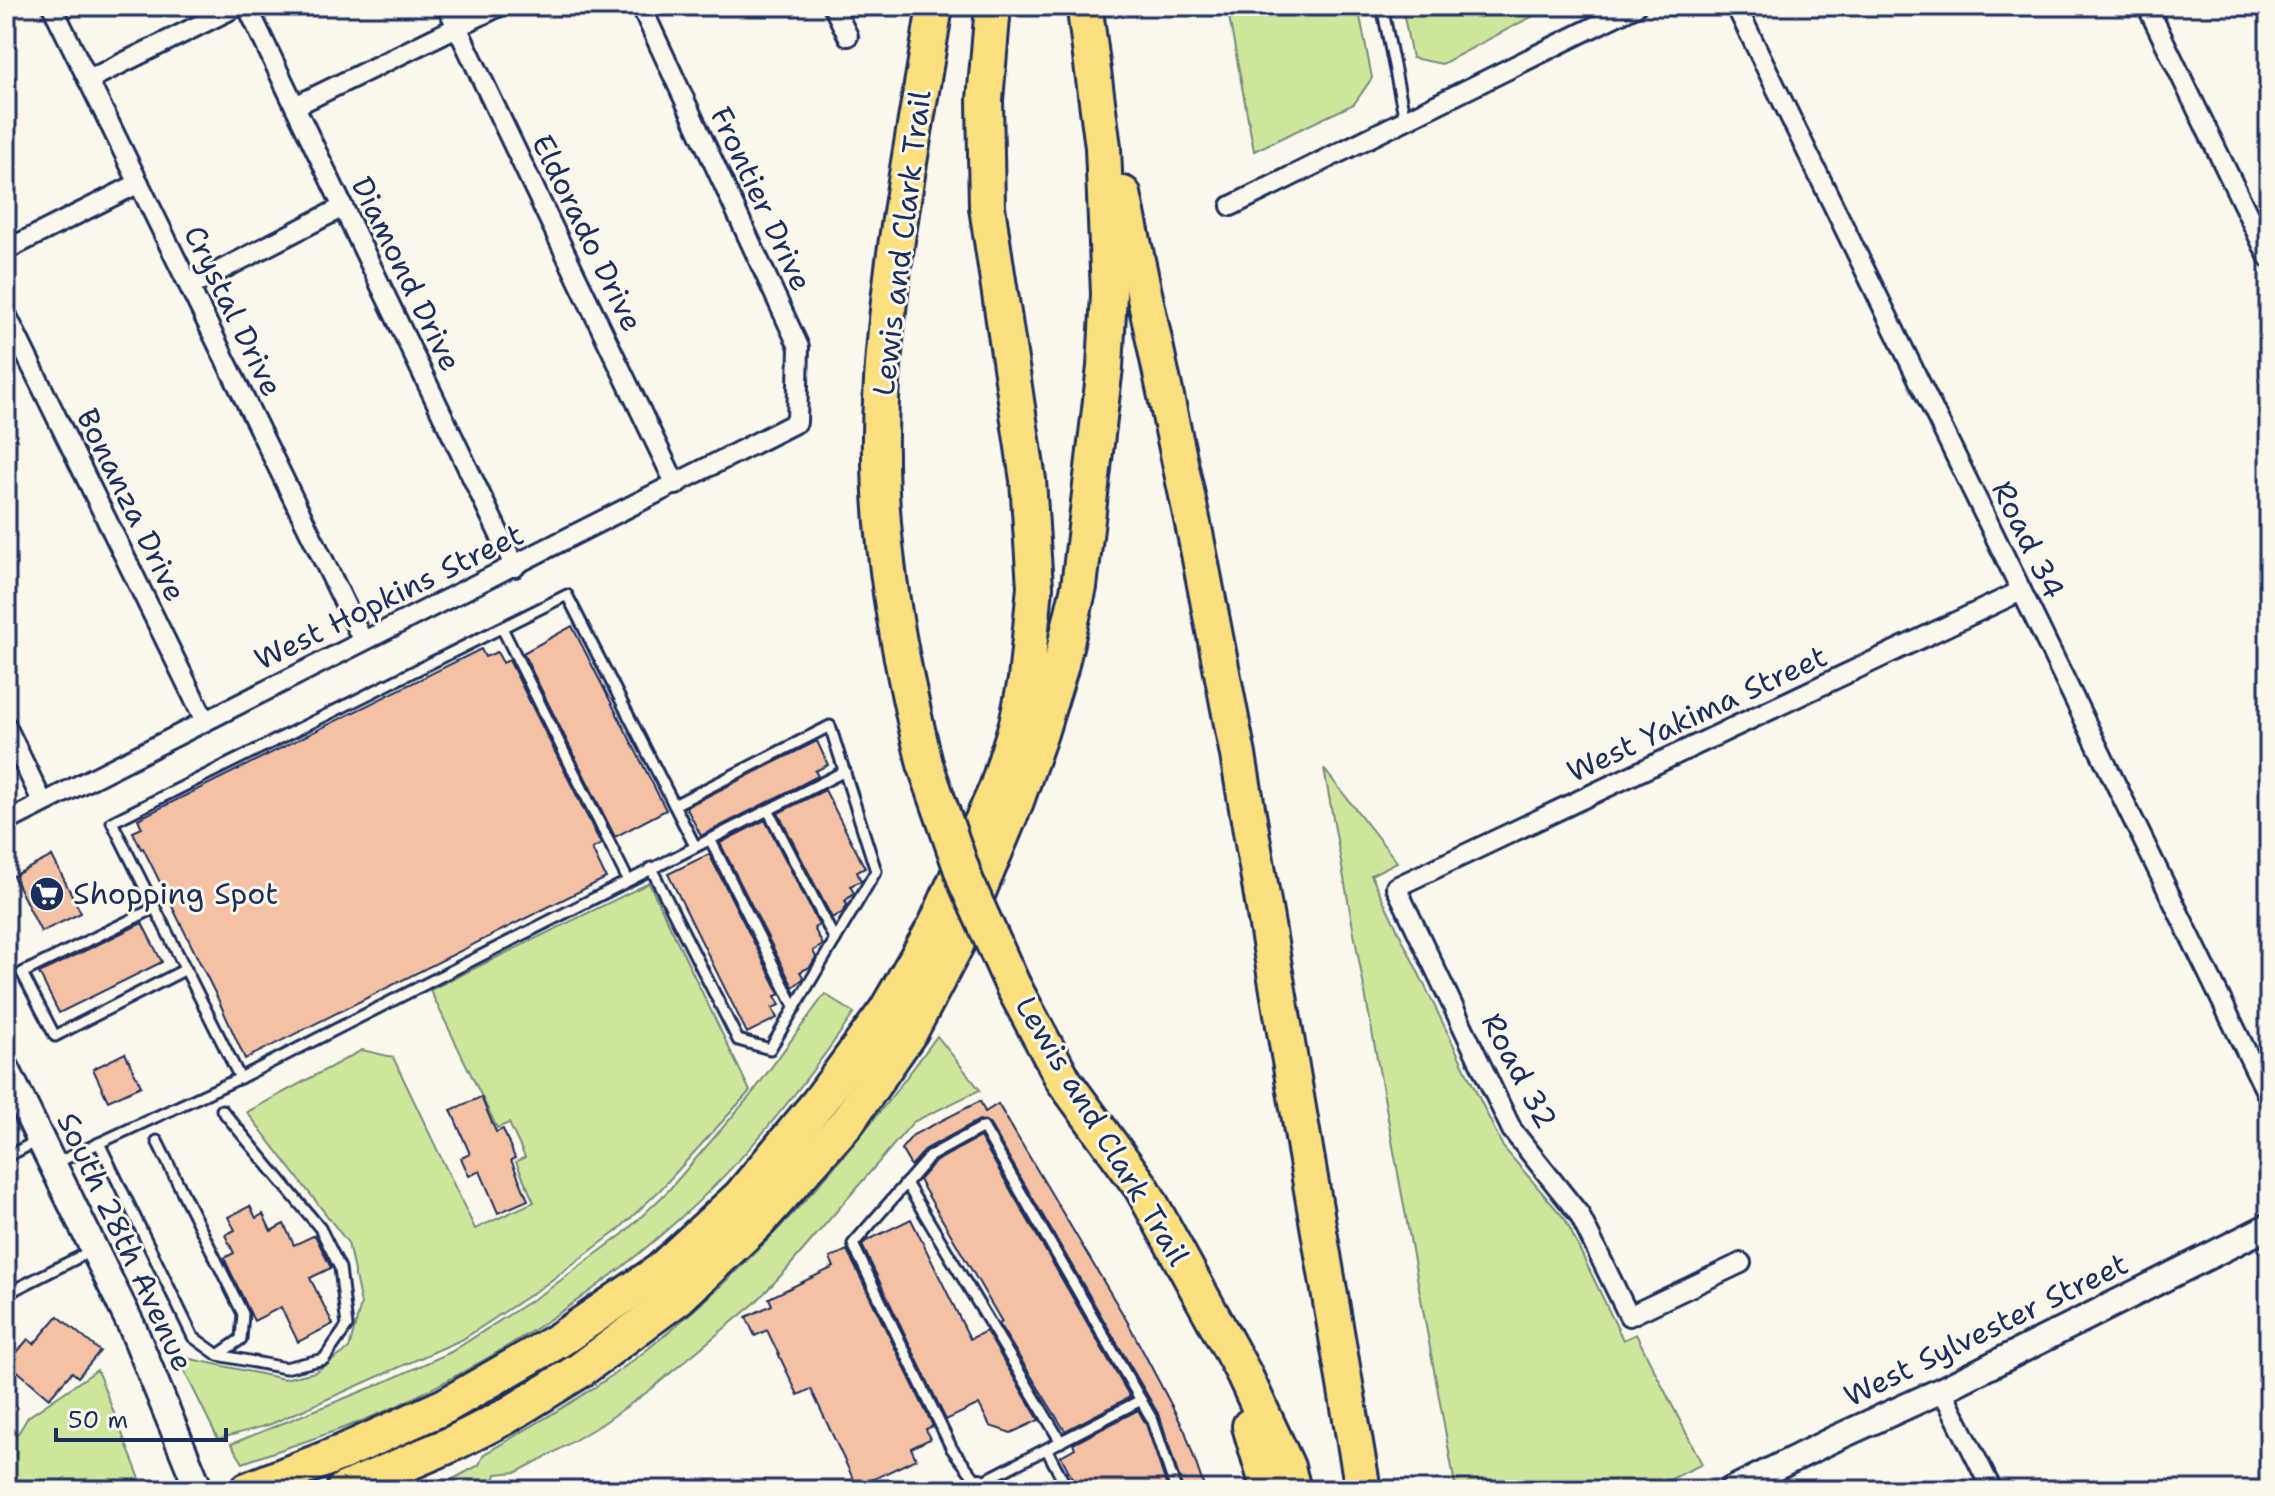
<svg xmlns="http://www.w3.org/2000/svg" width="2275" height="1496" font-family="'Shantell Sans',sans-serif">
  <rect width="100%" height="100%" fill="#fbf7ec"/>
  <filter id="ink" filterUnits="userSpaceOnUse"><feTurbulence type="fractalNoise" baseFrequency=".0125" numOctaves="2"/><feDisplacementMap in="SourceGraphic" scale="16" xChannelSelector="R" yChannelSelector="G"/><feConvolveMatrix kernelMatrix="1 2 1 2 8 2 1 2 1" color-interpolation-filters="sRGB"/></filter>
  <g filter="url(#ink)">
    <g fill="#cee69c" stroke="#748a7d" stroke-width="2">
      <path d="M1227 6H1358L1372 78 1354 104 1254 151Z"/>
      <path d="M1402 6H1552L1442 64 1412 58Z"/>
      <path d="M1324 769 1397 862 1371 875 1503 1147 1565 1219 1623 1340 1636 1334 1702 1464 1649 1490H1456Z"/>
      <path d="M649 883 750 1091 660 1190 617 1231 545 1285 463 1339 271 1424 218 1439 177 1356 284 1379 315 1372 349 1349 361 1304 348 1243 247 1112 362 1050 393 1057 475 1229 534 1202 516 1162 525 1157 509 1123 497 1128 430 990Z"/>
      <path d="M825 994 854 1013C805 1084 743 1163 678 1220 597 1293 505 1353 407 1401 355 1427 297 1443 243 1463L231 1444 380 1384 451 1352 549 1289 623 1234 667 1192 751 1095Z"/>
      <path d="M937 1036 980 1090 913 1122 787 1269 755 1303 650 1390 605 1422 555 1452 517 1472 496 1474 491 1490H433L479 1465 484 1454C537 1423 590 1393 639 1356 755 1265 851 1155 937 1036Z"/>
      <path d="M97 1370 144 1489 6 1490V1445L19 1432 28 1417Z"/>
    </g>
    <g fill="#f5c1a5" stroke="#1b2f5e" stroke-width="2">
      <path d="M572 626 666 810 615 837 523 653Z"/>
      <path d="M481 649 485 657 497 652 503 663 509 660 601 844 592 849 606 878 245 1059 217 997 143 848 141 849 133 832 142 828 138 819Z"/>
      <path d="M817 741 828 765 815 771 818 776 701 836 686 807Z"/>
      <path d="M825 790 865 868 857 872 861 881 850 886 854 893 845 901 847 905 842 913 832 918 778 813Z"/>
      <path d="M765 820 819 925 814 928 823 945 813 951 816 957 810 967 800 972 804 978 793 987 720 843Z"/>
      <path d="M709 854 780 994 775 996 780 1005 772 1008 777 1018 747 1033 668 874Z"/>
      <path d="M52 856 81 913 41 932 13 876Z"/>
      <path d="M142 923 162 962 59 1013 39 973Z"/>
      <path d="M125 1053 141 1086 108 1101 93 1069Z"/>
      <path d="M481 1097 496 1132 503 1129 515 1158 511 1160 528 1200 498 1213 480 1171 469 1176 461 1158 470 1154 451 1110Z"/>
      <path d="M980 1101 985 1112 998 1104 1127 1321 1185 1431 1205 1490H1183L1160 1417 989 1123 979 1120 926 1149 911 1166 901 1149 913 1135Z"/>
      <path d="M980 1137 1130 1397 1065 1431 999 1324 1002 1322 919 1180 935 1162Z"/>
      <path d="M250 1206 256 1218 263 1214 271 1231 284 1224 294 1245 315 1235 331 1268 310 1278 333 1324 298 1342 281 1307 254 1321 224 1258 234 1253 225 1235 235 1230 228 1217Z"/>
      <path d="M911 1219 970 1339 986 1331 1039 1420 1011 1433 990 1426 979 1404 946 1420 862 1245 866 1241Z"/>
      <path d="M847 1250 933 1426 926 1429 930 1439 911 1448 916 1459 857 1487 811 1389 798 1395 767 1330 755 1336 746 1317 772 1305 769 1298 834 1267 830 1258Z"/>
      <path d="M58 1316 100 1351 78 1377 72 1372 49 1398 8 1363 28 1339 34 1344Z"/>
      <path d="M1138 1410 1146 1424 1168 1490H1078L1061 1456 1075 1448 1073 1444Z"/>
    </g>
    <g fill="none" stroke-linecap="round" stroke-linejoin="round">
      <g stroke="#1b2f5e" stroke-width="15">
        <g id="service">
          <path d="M1382 6 1405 120"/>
          <path d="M502 628 628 880"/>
          <path d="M768 810 835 940"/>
          <path d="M710 839 795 1008"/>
          <path d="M651 868 738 1040 770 1049 876 871 830 726 674 805"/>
          <path d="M155 908 22 973 55 1036 186 969"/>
          <path d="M240 1078 112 822 567 595 695 846"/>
          <path d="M157 1141 243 1314 241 1339 218 1355"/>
          <path d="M99 1143 193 1337 218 1355 285 1368 324 1359 347 1326 340 1268 320 1228 222 1110"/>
          <path d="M6 1157 37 1141"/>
          <path d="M56 1163 240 1078 845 771"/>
          <path d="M906 1183 1061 1442"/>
          <path d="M6 1294 91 1251"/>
          <path d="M1047 1450 1068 1490"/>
          <path d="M980 1483 1141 1400"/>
          <path d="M980 1485 952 1449 853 1244 930 1156 983 1127 1153 1421 1176 1490"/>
          <path d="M586 1486 588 1490"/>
        </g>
      </g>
      <g stroke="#1b2f5e" stroke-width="24">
        <g id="minor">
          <path d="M52 6 363 641"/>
          <path d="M247 6 515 567"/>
          <path d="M447 6 676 485"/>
          <path d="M833 6 848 36"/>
          <path d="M1736 6 2269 1098"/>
          <path d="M2147 6 2269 258"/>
          <path d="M88 80 238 6"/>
          <path d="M295 106 500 6"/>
          <path d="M1231 206 1636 6"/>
          <path d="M6 250 139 183"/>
          <path d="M190 286 343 207"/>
          <path d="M6 314 205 721"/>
          <path d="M6 726 43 803"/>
          <path d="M6 822 797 422 799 347 641 6"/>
          <path d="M1741 1263 1629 1316 1579 1214 1512 1130 1396 887 2021 591"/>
          <path d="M1942 1390 1992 1490"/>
          <path d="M966 1490 980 1483"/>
        </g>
      </g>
      <g stroke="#1b2f5e" stroke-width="30">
        <path id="tertiary" d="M1731 1490 1834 1439 1942 1390 2269 1226"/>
      </g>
      <g stroke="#1b2f5e" stroke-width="32">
        <path id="secondary" d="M6 1069 133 1329 199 1490"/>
      </g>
      <g stroke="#1b2f5e" stroke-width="40">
        <g id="motorway">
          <path d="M1123 194 1196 538 1238 755 1363 1490"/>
          <path d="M925 764C899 655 878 546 880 434 882 290 913 147 935 6"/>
          <path d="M1013 986 1064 1081 1142 1188 1244 1374 1287 1467 1293 1490"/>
          <path d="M1250 1426 1269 1490"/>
          <path d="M247 1490 343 1452 445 1406 559 1340 660 1271 740 1197 819 1102 886 1011 936 925 997 788 1017 724 1026 680 1035 587 1028 480 987 207 985 100 993 6"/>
          <path d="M344 1490 452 1444 505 1417 579 1371 679 1297 759 1221 847 1122 911 1030 956 945 1016 801 1040 733 1060 668 1079 587 1105 367 1109 294 1103 147 1086 18"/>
        </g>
      </g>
      <use href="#service" stroke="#fbf7ec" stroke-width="9"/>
      <use href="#minor" stroke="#fbf7ec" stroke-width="18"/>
      <use href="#tertiary" stroke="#fbf7ec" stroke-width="24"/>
      <use href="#secondary" stroke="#fbf7ec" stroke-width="26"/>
      <use href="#motorway" stroke="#fce080" stroke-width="34"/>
      <g stroke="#1b2f5e" stroke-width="40" stroke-linecap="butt">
        <path id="motorway-bridge" d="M925 764 966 882 1013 986"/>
      </g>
      <use href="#motorway-bridge" stroke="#fce080" stroke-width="34"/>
    </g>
  </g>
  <defs>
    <g id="supermarket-disc" transform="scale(1.8)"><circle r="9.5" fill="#1b2f5e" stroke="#fbf7ec"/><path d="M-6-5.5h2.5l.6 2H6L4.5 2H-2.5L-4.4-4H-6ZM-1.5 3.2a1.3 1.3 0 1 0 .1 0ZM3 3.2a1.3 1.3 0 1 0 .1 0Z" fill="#fff"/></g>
  </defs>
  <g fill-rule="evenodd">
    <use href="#supermarket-disc" x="47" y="894"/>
  </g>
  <g text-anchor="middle" stroke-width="6" stroke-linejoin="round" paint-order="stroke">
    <g font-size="30" fill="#1b2f5e" stroke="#fbf7ec">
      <text transform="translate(761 199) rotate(65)" y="10">Frontier Drive</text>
      <text transform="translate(587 233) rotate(64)" y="10">Eldorado Drive</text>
      <text transform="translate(902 243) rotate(-83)" y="10">Lewis and Clark Trail</text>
      <text transform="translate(406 274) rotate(64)" y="10">Diamond Drive</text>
      <text transform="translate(233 311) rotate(64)" y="10">Crystal Drive</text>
      <text transform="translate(131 505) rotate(64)" y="10">Bonanza Drive</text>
      <text transform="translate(2028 540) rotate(64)" y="10">Road 34</text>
      <text transform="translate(389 597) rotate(-26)" y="10">West Hopkins Street</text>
      <text transform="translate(1697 714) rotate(-25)" y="10">West Yakima Street</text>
      <text transform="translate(1519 1071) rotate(62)" y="10">Road 32</text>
      <text transform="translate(1102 1131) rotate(59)" y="10">Lewis and Clark Trail</text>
      <text transform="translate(125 1242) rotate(65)" y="10">South 28th Avenue</text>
      <text transform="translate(1986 1330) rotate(-26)" y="10">West Sylvester Street</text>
    </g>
    <g font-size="30" fill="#1b2f5e" stroke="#fbf7ec" text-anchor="start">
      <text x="73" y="904">Shopping Spot</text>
    </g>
  </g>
  <rect width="2275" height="1496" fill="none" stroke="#fbf7ec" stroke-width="32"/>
  <rect x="16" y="16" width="2243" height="1464" fill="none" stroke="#1b2f5e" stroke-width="3" filter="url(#ink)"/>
  <path d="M56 1428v12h170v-12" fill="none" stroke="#1b2f5e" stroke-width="4"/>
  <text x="68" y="1428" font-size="24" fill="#1b2f5e" stroke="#fbf7ec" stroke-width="6" paint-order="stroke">50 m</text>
</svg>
